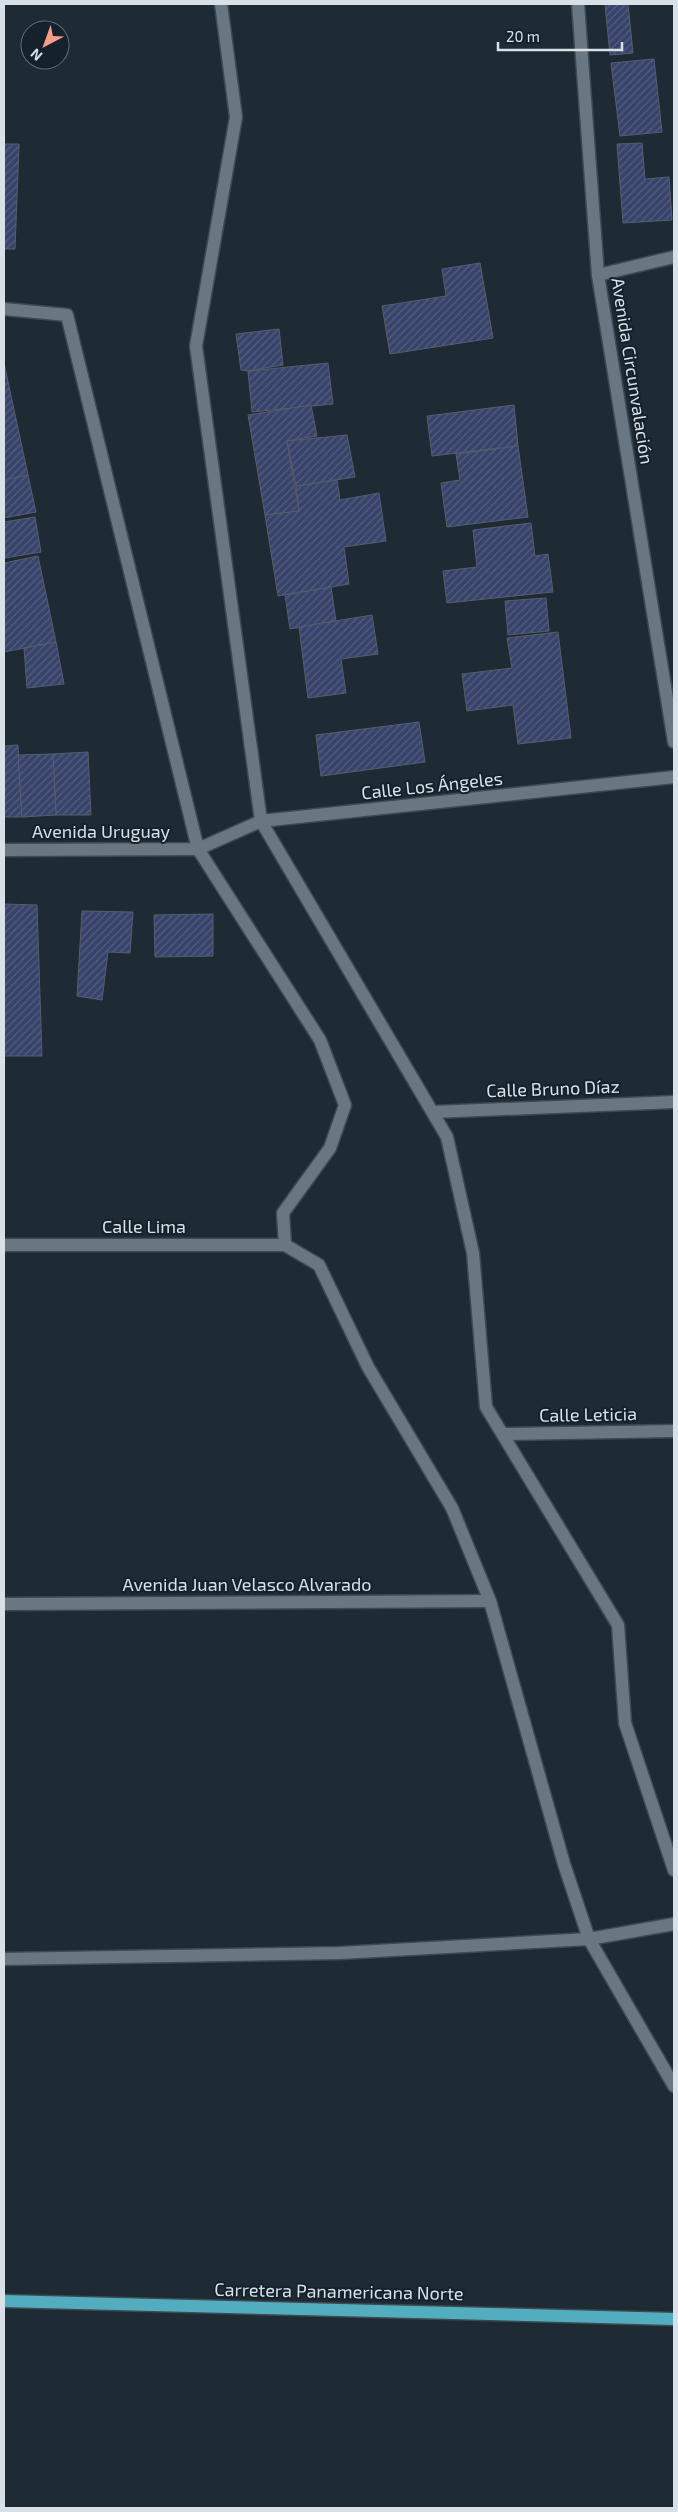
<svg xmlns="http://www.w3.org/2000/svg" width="678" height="2512" font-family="'Exo 2',sans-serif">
  <defs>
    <pattern id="building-hatch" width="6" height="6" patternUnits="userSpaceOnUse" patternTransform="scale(1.25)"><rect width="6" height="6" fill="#38436b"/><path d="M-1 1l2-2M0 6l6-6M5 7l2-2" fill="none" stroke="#545e80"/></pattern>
  </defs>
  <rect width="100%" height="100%" fill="#1e2b35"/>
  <g fill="url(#building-hatch)" stroke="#585d6c">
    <path d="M605 4H628L633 53 610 55Z"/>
    <path d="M654 59 662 132 620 136 611 63Z"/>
    <path d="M642 143 645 179 669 177 672 220 623 223 617 144Z"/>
    <path d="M4 144H19L15 249H4Z"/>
    <path d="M480 263 493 338 390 354 382 306 446 296 442 269Z"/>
    <path d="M279 329 283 365 248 371 241 370 236 334Z"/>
    <path d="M4 363 28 475 4 480Z"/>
    <path d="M328 363 333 404 252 412 248 371Z"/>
    <path d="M311 405 317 436 287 441 299 511 265 515 248 415Z"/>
    <path d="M514 405 518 446 432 456 427 416Z"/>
    <path d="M347 435 355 477 296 486 287 441Z"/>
    <path d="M518 446 528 517 447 527 441 483 460 480 456 454Z"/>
    <path d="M28 475 36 512 4 518V480Z"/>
    <path d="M337 480 340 500 379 493 386 541 344 547 349 584 278 596 265 515 299 511 296 486Z"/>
    <path d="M35 517 41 552 5 558 4 522Z"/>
    <path d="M531 523 535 556 548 554 553 592 447 603 443 571 477 567 473 530Z"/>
    <path d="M38 556 56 642 4 652V563Z"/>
    <path d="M331 587 336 621 290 629 285 595Z"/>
    <path d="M546 598 549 631 508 635 505 601Z"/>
    <path d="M372 615 378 654 341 659 346 693 308 698 299 627Z"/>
    <path d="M558 632 571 738 518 744 513 705 467 711 462 674 512 668 507 638Z"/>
    <path d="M56 642 64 684 27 688 24 648Z"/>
    <path d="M419 722 425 762 321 776 316 735Z"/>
    <path d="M18 745 22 817H4V746Z"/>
    <path d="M88 752 91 815H56L53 754Z"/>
    <path d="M53 754 56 815 22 817 18 755Z"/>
    <path d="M4 904 37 905 42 1056H4Z"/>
    <path d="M82 911 133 912 130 953 108 952 102 1000 77 996Z"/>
    <path d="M213 914V956L155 957 154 915Z"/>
  </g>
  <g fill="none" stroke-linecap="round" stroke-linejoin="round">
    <g stroke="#3e4951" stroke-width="15">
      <g id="minor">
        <path d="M221 4 236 117 196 346 261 821 447 1137 473 1253 486 1407 618 1625 625 1723 674 1870"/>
        <path d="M578 4 598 275 674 742"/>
        <path d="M598 275 674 257"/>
        <path d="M4 309 67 315 198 849 320 1040 345 1105 330 1148 283 1213 285 1245 319 1265 368 1367 452 1508 490 1601 564 1864 589 1939 674 2086"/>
        <path d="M4 850 198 849 261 821 674 777"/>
        <path d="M433 1112 674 1102"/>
        <path d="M4 1245H285"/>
        <path d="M503 1434 674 1431"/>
        <path d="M4 1604 490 1601"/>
        <path d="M4 1959 340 1953 589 1939 674 1924"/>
      </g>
    </g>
    <g stroke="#3e4951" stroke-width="15">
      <path id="primary" d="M4 2301 674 2319"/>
    </g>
    <use href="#minor" stroke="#687782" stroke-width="12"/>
    <use href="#primary" stroke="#52aebf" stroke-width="12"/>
  </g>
  <g text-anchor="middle" stroke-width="4" stroke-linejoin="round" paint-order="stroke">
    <g font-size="18" fill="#d9e1e8" stroke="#15222b">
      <text transform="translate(632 371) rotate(81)" y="6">Avenida Circunvalación</text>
      <text transform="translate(432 786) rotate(-6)" y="6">Calle Los Ángeles</text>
      <text x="101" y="838">Avenida Uruguay</text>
      <text transform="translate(553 1089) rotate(-2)" y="6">Calle Bruno Díaz</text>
      <text x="144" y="1233">Calle Lima</text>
      <text transform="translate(588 1415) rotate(-1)" y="6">Calle Leticia</text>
      <text x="247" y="1591">Avenida Juan Velasco Alvarado</text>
      <text transform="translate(339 2292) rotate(1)" y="6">Carretera Panamericana Norte</text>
    </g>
  </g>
  <rect width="678" height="2512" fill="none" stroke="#d9e1e8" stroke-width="10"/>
  <g transform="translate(45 45) rotate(221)"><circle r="24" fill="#15222b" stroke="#636e77"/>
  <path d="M0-4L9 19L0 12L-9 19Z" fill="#f49d8b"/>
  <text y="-8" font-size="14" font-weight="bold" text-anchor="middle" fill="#d9e1e8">N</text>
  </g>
  <path d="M498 42v8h124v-8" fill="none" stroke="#d9e1e8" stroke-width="2.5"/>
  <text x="506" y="42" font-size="15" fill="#d9e1e8" stroke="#15222b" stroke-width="4" paint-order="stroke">20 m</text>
</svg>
